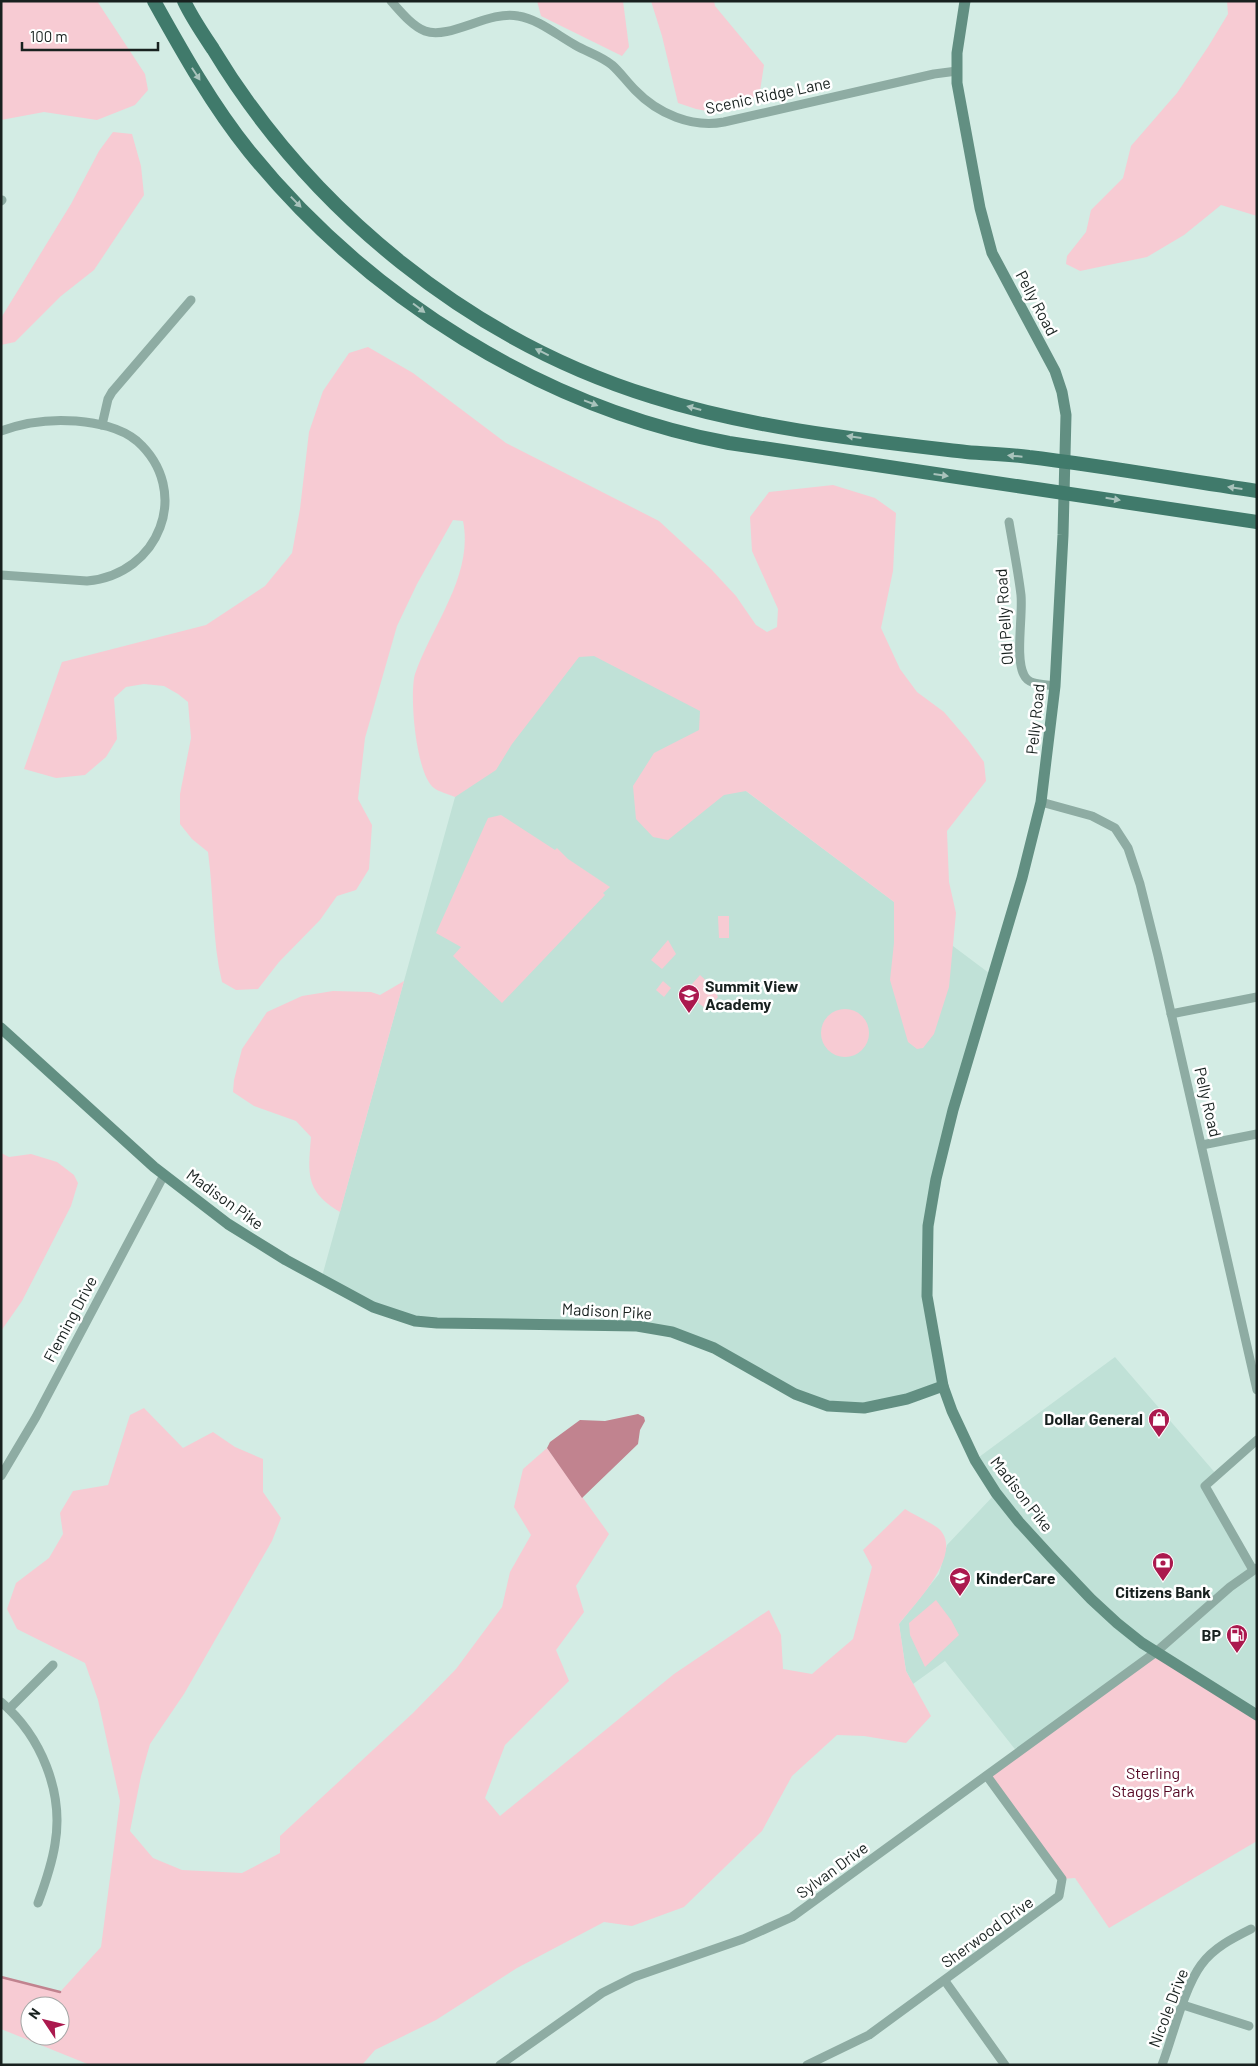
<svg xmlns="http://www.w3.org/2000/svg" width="1258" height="2066" font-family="Barlow,sans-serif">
  <rect width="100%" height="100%" fill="#d3ece4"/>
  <g fill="#c0e1d7">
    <path d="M510 599 717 707 706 761 993 976 953 1110 928 1262 943 1386 907 1399 828 1406 672 1332 415 1321 321 1280Z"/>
    <path d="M1115 1357 1217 1475 1207 1483 1257 1568V1715L1018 1753 945 1661 913 1684 906 1671 899 1624 939 1574 947 1545 996 1493 975 1460Z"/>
  </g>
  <g fill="#f7cbd3" fill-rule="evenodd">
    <path d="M1 1H97L145 74 148 90 135 105 97 120 44 112 1 120Z"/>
    <path d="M537 1H623L629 47 622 56 541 16Z"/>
    <path d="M651 1H714L715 6 764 65 760 91 747 104 718 113 696 109 678 103 662 36Z"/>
    <path d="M1227 1H1257V216L1221 205 1184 235 1147 257 1080 271 1066 264 1067 256 1086 232 1091 210 1123 178 1131 146 1177 93 1208 47 1228 14Z"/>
    <path d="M113 132 132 134 141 166 144 195 94 270 61 296 15 342 1 345V318L71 204 99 151Z"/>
    <path d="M368 347 413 373 506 443 659 521 711 569 736 596 756 625 767 632 777 627 778 609 752 551 750 517 769 492 833 485 875 498 896 513 893 571 881 628 900 669 917 692 944 712 968 740 984 762 986 781 947 831 949 882 956 913 949 987 934 1034 923 1048 917 1049 908 1042 890 980 894 943V902L746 791 724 795 668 840 653 837 636 819 633 786 654 753 699 730 700 711 594 656 579 657 512 744 496 770 455 797C449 794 439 792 434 788 416 775 409 695 415 674 432 625 474 575 463 521L453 520 417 584 397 626 365 738 358 799 372 825 369 869 356 890 337 896 320 920 279 962 258 989 236 990 222 982C212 940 214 896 208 852L192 839 180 824V794L191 738 188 702 178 694 164 686 144 684 126 687 114 698 117 739 106 757 85 775 56 778 24 769 62 662 206 625 265 586 292 553 300 509 309 432 323 391 349 353Z"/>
    <path d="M501 815 555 850 557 848 568 859 610 887 603 893 605 895 502 1003 453 956 461 947 436 933 488 818Z"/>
    <path d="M718 916H729V938H719Z"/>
    <path d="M668 940 676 954 662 969 651 960Z"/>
    <path d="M700 975 713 987 718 997 707 1010 685 992Z"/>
    <path d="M404 981 340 1212C305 1191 308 1174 311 1137L296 1121 254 1106 233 1092 234 1080 242 1049 267 1012 302 996 333 991 371 992 380 995Z"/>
    <path d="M663 981 671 988 664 997 656 990Z"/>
    <circle cx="845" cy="1033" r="24"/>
    <path d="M1 1153 9 1157 31 1154 57 1162 74 1175 78 1183 71 1206 22 1301 1 1331Z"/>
    <path d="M144 1408 183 1448 213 1432 235 1447 263 1459V1492L281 1518 272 1541 184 1694 150 1744 141 1776 130 1831 153 1858 182 1870 242 1873 280 1853V1836L413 1713 456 1669 502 1607 510 1572 531 1535 514 1507 523 1469 547 1448 609 1534 576 1586 584 1612 556 1650 569 1681 505 1745 485 1798 500 1816 674 1674 769 1610 781 1635 783 1669 812 1674 853 1639 872 1567 863 1550 905 1509C912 1514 937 1525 941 1531 962 1556 914 1605 899 1624L906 1671 931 1716 906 1743 864 1736 837 1735 792 1776 762 1831 684 1907 632 1926 604 1922 517 1968 436 2020 375 2050 362 2065H90L1 2029V1977L60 1992 101 1947 120 1801 98 1700 85 1663 17 1629 7 1609 16 1583 49 1558 63 1534 60 1513 73 1491 108 1485 130 1415ZM30 2006H60V2036H30Z"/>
    <path d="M936 1600 951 1620 959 1635 925 1667 910 1635 909 1623Z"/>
    <path d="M1156 1652 1257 1715V1841L1109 1928 1075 1878 1062 1879 987 1776Z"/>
  </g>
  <path fill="#c1838f" d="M638 1414 644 1417 645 1421 640 1430 638 1444 582 1498 547 1448 550 1442 580 1420 605 1421Z"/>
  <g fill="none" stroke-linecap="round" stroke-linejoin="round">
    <path stroke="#c1838f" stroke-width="2.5" d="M1 1977 60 1992"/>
    <g stroke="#8eaca3" stroke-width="9">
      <path d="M391 1C400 11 412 26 425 31 450 40 489 10 518 16 538 19 557 35 575 45 587 52 601 56 612 65 620 72 627 82 635 90 658 114 692 128 724 122L934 74 957 71"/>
      <path d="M1 201 2 200"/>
      <path d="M102 425 108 399 112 392 191 300"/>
      <path d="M1 431C25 422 51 419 76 421 97 423 120 427 137 441 193 491 159 575 87 581L1 575"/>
      <path d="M1009 522C1013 546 1018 570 1021 595 1023 616 1015 658 1024 675 1029 686 1045 684 1055 686"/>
      <path d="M1041 802 1092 816 1115 828 1128 848 1140 884 1158 956 1257 1390"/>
      <path d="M1171 1014 1257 997"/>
      <path d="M1202 1145 1257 1134"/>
      <path d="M1 1476 36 1417 164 1175"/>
      <path d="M1253 1570 1205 1486 1257 1440"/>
      <path d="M1 1702C41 1736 64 1792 55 1844 52 1864 45 1884 38 1903"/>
      <path d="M9 1709 53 1665"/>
      <path d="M945 1981 1005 2065"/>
      <path d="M1183 2005 1249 2026"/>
      <path d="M500 2065 602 1993 634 1977 743 1939 792 1917 1156 1652 1230 1587 1257 1568"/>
      <path d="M807 2065 869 2035 1059 1896 1062 1879 987 1776"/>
      <path d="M1162 2065C1173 2036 1184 1988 1201 1965 1213 1948 1233 1938 1251 1929"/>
    </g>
    <g stroke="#628f82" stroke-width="11">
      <path d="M965 1 957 53V83L980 208 992 253 1055 371 1062 392 1066 415 1063 535 1055 686 1041 802 1022 878 953 1110 936 1179 928 1226 927 1296 943 1386 952 1411 975 1460 996 1493 1019 1522 1051 1557 1091 1599 1117 1623 1142 1643 1257 1715"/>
      <path d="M1 1028 154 1167 228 1224 286 1260 373 1307 415 1321 437 1323 637 1326 672 1332 714 1348 795 1394 828 1406 864 1408 907 1399 943 1386"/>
    </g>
    <g stroke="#407a6b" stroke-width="14">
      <path d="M154 1C183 53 212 105 249 151 368 298 543 408 729 443L1257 522"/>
      <path d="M184 1C192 18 203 34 213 49 311 211 471 341 653 397 754 429 862 440 966 452 987 454 1008 454 1029 457 1105 466 1181 480 1257 491"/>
    </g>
  </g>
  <defs><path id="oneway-solid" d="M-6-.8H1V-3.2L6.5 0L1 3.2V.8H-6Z" transform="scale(1.25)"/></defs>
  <g fill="#a9c3bc">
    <use href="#oneway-solid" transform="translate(196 74) rotate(57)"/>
    <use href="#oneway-solid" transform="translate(296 202) rotate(46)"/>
    <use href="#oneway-solid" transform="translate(419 308) rotate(37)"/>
    <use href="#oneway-solid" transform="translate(542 352) rotate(-154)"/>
    <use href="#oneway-solid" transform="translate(591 403) rotate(21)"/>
    <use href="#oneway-solid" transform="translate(694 408) rotate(-165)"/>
    <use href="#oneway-solid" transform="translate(854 437) rotate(-172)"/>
    <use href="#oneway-solid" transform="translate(1015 456) rotate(-175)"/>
    <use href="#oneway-solid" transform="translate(941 475) rotate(8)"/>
    <use href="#oneway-solid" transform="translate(1235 488) rotate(-172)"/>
    <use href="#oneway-solid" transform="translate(1113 499) rotate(9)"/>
  </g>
  <defs>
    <g id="school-pin" transform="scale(1.125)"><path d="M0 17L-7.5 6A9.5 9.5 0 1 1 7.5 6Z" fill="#ab194e" stroke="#fff"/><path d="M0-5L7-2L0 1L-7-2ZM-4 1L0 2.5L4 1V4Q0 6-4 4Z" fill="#fff"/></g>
    <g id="shop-pin" transform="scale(1.125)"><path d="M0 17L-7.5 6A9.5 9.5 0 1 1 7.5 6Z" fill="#ab194e" stroke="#fff"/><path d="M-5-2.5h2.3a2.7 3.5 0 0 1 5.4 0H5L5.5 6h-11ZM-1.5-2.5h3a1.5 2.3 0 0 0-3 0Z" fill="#fff"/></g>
    <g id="bank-pin" transform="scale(1.125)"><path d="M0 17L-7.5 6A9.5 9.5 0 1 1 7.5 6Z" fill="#ab194e" stroke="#fff"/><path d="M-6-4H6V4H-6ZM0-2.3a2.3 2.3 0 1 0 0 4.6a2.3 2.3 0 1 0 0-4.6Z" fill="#fff"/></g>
    <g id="fuel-pin" transform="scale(1.125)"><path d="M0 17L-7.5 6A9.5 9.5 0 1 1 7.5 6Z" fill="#ab194e" stroke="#fff"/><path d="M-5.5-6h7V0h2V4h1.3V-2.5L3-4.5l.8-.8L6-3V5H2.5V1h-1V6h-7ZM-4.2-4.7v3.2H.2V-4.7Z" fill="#fff"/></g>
  </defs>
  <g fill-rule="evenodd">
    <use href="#school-pin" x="689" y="995"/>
    <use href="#shop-pin" x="1159" y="1419"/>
    <use href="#bank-pin" x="1163" y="1563"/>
    <use href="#school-pin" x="960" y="1578"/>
    <use href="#fuel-pin" x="1237" y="1635"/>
  </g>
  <g text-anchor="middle" stroke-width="5" stroke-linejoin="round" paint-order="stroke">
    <g font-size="16" fill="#18211f" stroke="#fff">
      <text transform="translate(768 95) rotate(-12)" y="6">Scenic Ridge Lane</text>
      <text transform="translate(1037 303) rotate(62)" y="6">Pelly Road</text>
      <text transform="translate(1004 617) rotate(-94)" y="6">Old Pelly Road</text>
      <text transform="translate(1035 719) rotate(-84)" y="6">Pelly Road</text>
      <text transform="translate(1208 1102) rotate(77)" y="6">Pelly Road</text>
      <text transform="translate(225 1199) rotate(36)" y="6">Madison Pike</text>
      <text transform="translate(607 1311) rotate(3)" y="6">Madison Pike</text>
      <text transform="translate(70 1319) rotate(-62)" y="6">Fleming Drive</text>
      <text transform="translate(1022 1494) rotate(52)" y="6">Madison Pike</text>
      <text transform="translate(832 1870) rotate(-36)" y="6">Sylvan Drive</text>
      <text transform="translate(987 1932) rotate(-36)" y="6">Sherwood Drive</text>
      <text transform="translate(1168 2008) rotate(-69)" y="6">Nicole Drive</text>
    </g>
    <g font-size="16" font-weight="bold" fill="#18211f" stroke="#fff" text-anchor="start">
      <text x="705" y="992">Summit View<tspan x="705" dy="18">Academy</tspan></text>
      <text x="1143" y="1425" text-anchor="end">Dollar General</text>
      <text x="976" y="1584">KinderCare</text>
      <text x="1163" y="1598" text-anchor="middle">Citizens Bank</text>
      <text x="1221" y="1641" text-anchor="end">BP</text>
    </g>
    <g font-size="16" fill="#550824" stroke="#fff">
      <text x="1153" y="1779">Sterling<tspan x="1153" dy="18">Staggs Park</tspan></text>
    </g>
  </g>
  <rect width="1258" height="2066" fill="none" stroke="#18211f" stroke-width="5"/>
  <g transform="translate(45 2021) rotate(305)"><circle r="24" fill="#ffffff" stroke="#a3a6a5"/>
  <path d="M0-4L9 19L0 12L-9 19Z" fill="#ab194e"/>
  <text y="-8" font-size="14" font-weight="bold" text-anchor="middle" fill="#18211f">N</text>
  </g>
  <path d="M22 42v8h136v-8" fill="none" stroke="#18211f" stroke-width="2.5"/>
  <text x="30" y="42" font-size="15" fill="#18211f" stroke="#ffffff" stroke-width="4" paint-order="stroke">100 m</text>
</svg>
